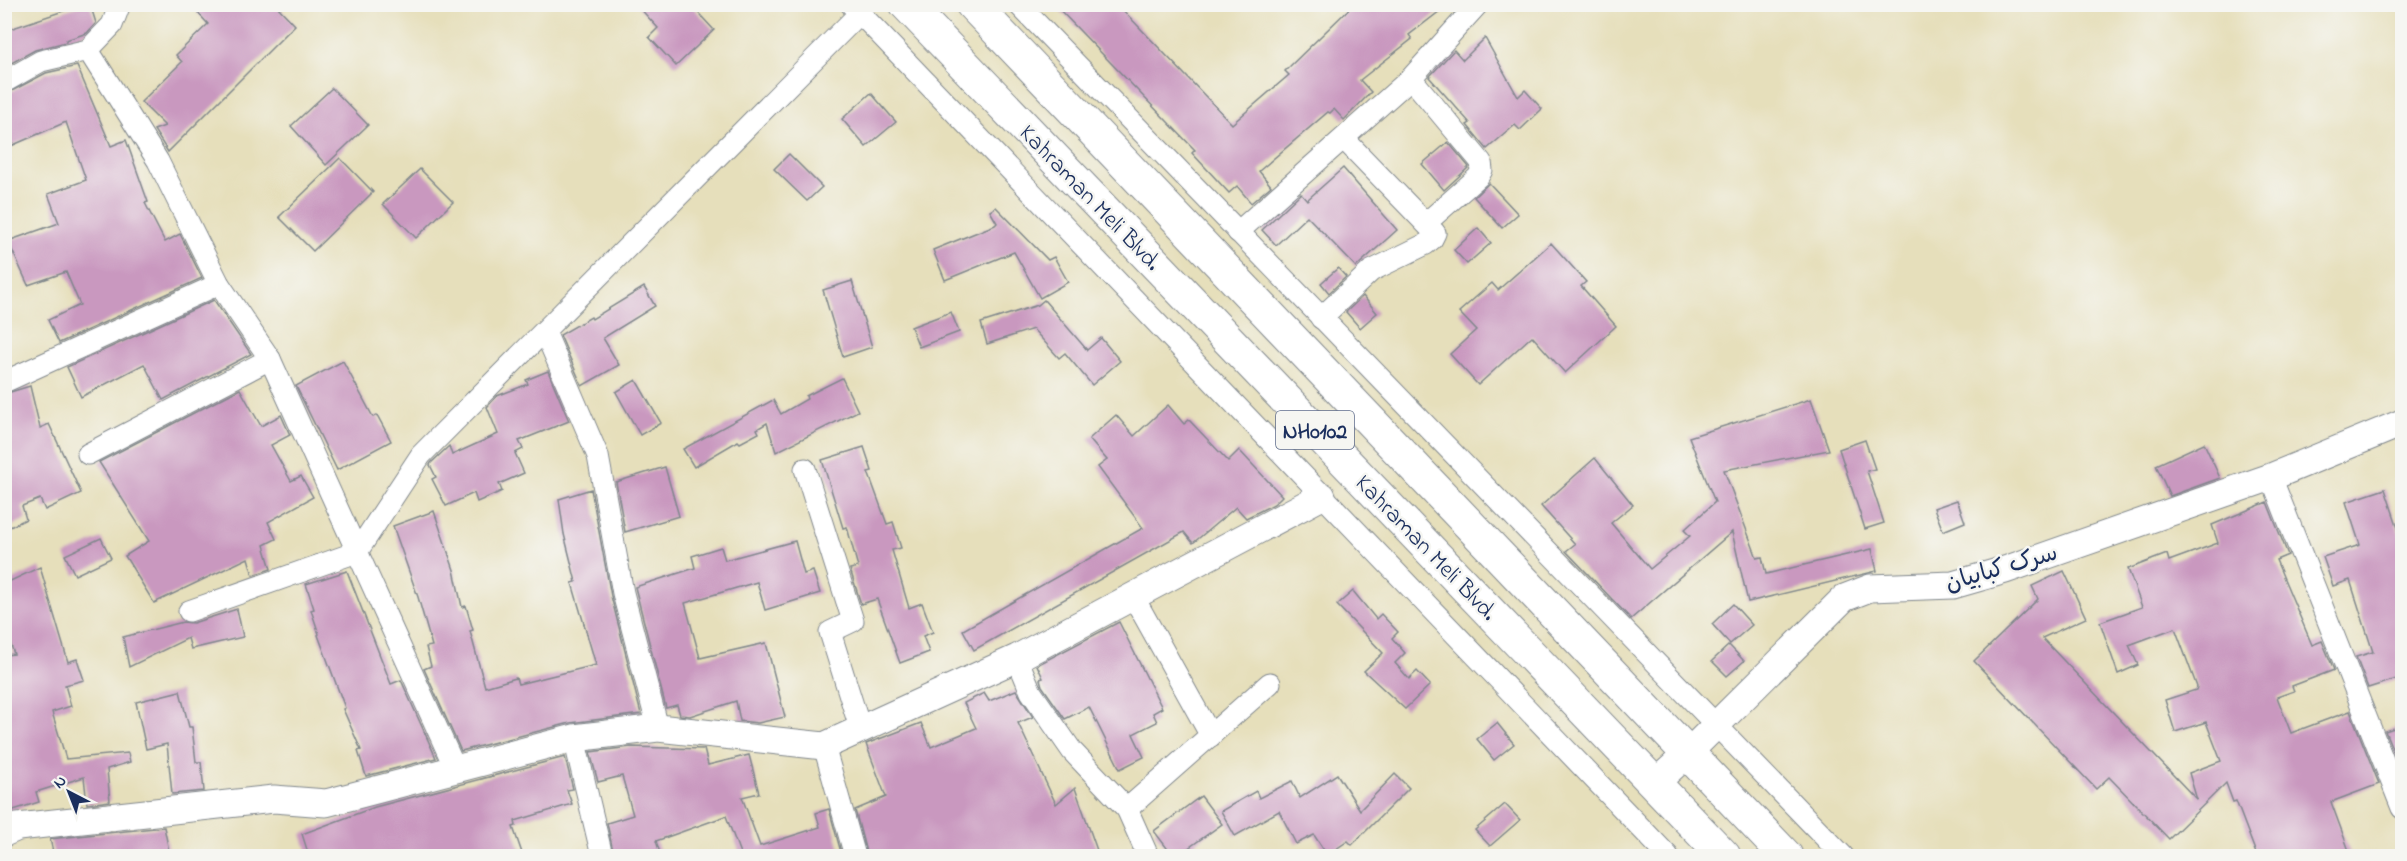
<svg xmlns="http://www.w3.org/2000/svg" width="2407" height="861" font-family="'Indie Flower','Playpen Sans Arabic',sans-serif">
  <rect width="100%" height="100%" fill="#f6f6f2"/>
  <filter id="ink" filterUnits="userSpaceOnUse"><feTurbulence type="fractalNoise" baseFrequency=".0167" numOctaves="2"/><feDisplacementMap in="SourceGraphic" scale="12" xChannelSelector="R" yChannelSelector="G"/><feConvolveMatrix kernelMatrix="1 2 1 2 8 2 1 2 1" color-interpolation-filters="sRGB"/></filter>
  <filter id="wash" filterUnits="userSpaceOnUse"><feTurbulence type="fractalNoise" baseFrequency=".008" numOctaves="4" result="noise"/><feDisplacementMap in="SourceGraphic" scale="24" xChannelSelector="R" yChannelSelector="G"/><feGaussianBlur stdDeviation="1.35" result="paint"/><feColorMatrix in="noise" values="0 0 0 0 0 0 0 0 0 0 0 0 0 0 0 0 0 1.4 0 .05"/><feComposite in="paint" operator="in"/></filter>
  <g filter="url(#wash)">
    <rect width="100%" height="100%" fill="#e6dfbb"/>
    <g id="blocks">
      <g fill="#c998bf">
        <path d="M84 4H90L96 23 87 33 66 40V42L35 50 4 67V31Z"/>
        <path d="M190 4H275L295 25 168 152 154 130 165 126 141 102 182 62 176 55 208 24Z"/>
        <path d="M636 4H690L714 30 676 66 649 37 658 28Z"/>
        <path d="M1054 4H1117L1232 124 1289 75 1285 71 1354 4H1449L1409 35 1412 39 1360 80 1371 92 1344 120 1334 109 1330 113 1328 112 1259 171 1271 186 1251 203 1237 186 1229 193 1192 153 1195 150Z"/>
        <path d="M1485 38 1518 97 1525 90 1542 109 1520 130 1515 125 1487 149 1467 125 1470 123 1429 77 1454 50 1463 60Z"/>
        <path d="M77 66 111 146 126 140 148 202 145 203 165 242 180 234 202 278 59 343 48 320 80 305 66 272 28 285 8 241 59 223 48 194 86 180 66 122 4 149V95L46 73Z"/>
        <path d="M332 88 368 125 326 165 291 126Z"/>
        <path d="M871 93 896 122 866 147 842 119Z"/>
        <path d="M1448 142 1469 167 1444 190 1422 164Z"/>
        <path d="M789 154 822 187 807 201 774 169Z"/>
        <path d="M340 158 373 192 313 251 279 217Z"/>
        <path d="M1343 168 1397 230 1356 267 1307 216 1276 245 1262 230 1301 193 1307 200Z"/>
        <path d="M420 169 453 202 416 238 383 204Z"/>
        <path d="M1489 183 1518 214 1502 228 1474 197Z"/>
        <path d="M996 207 1048 260 1054 257 1068 282 1040 298 1014 252 945 280 933 250 995 225 997 223 990 211Z"/>
        <path d="M1478 228 1491 243 1467 264 1454 250Z"/>
        <path d="M1551 243 1586 282 1581 286 1616 326 1565 373 1532 336 1478 385 1450 354 1476 330 1459 312 1492 283 1498 290Z"/>
        <path d="M1338 268 1346 277 1329 293 1321 283Z"/>
        <path d="M852 281 872 347 843 357 823 290Z"/>
        <path d="M644 287 655 306 603 338 619 365 582 386 560 335 591 317 592 319Z"/>
        <path d="M1363 296 1377 313 1360 328 1346 312Z"/>
        <path d="M214 300 251 354 163 400 144 364 81 397 67 367Z"/>
        <path d="M1044 300 1087 350 1101 338 1120 361 1092 385 1065 353 1059 358 1033 329 987 344 981 323 1038 305Z"/>
        <path d="M951 312 959 332 919 347 911 327Z"/>
        <path d="M343 361 373 417 377 415 391 441 337 470 296 386Z"/>
        <path d="M548 371 569 421 519 441 523 449 515 453 524 473 499 484 502 491 477 502 474 493 446 506 432 479 436 477 430 465 431 463 449 446 452 455 498 434 487 407 497 396 528 384 526 380Z"/>
        <path d="M842 378 858 411 776 452 767 423 757 429 759 433 740 443 738 441 694 467 683 449 773 400 781 414 807 399 806 396Z"/>
        <path d="M636 380 661 423 640 435 616 392Z"/>
        <path d="M30 386 40 428 49 424 81 493 45 510 40 499 22 506 26 519 4 530V394Z"/>
        <path d="M240 389 261 426 281 415 290 435 271 445 291 481 301 476 313 497 268 522 276 539 264 545 271 569 253 575 248 558 154 603 125 556 149 541 99 462Z"/>
        <path d="M1811 399 1829 450 1724 470 1757 558 1762 557 1766 574 1872 549 1877 571 1748 602 1732 532 1631 619 1566 551 1575 544 1541 506 1595 458 1633 505 1611 523 1650 569 1690 536 1684 530 1715 502 1689 437Z"/>
        <path d="M1168 405 1184 424 1189 420 1228 461 1239 450 1282 496 1274 504 1246 518 1236 507 1193 543 1184 532 974 650 963 630 1143 528 1098 467 1107 460 1089 439 1116 415 1134 436Z"/>
        <path d="M1865 440 1875 469 1867 471 1884 523 1865 529 1839 449Z"/>
        <path d="M2204 443 2220 478 2170 496 2156 465Z"/>
        <path d="M864 447 872 471 868 472 887 524 893 522 901 548 892 550 909 608 922 603 933 632 923 636 929 652 900 663 877 599 861 604 850 569 858 567 847 527 843 528 822 460Z"/>
        <path d="M665 467 679 516 625 532 616 482Z"/>
        <path d="M591 489 611 596 641 714 570 723 461 751 424 669 431 666 426 647 432 646 418 597 393 526 434 511 454 570 462 607 466 606 473 630 470 631 485 687 516 678 518 684 596 665 572 583 576 582 564 534 559 499Z"/>
        <path d="M2385 489 2403 543V677L2368 688 2356 657 2373 652 2350 580 2333 586 2323 557 2360 545 2346 502Z"/>
        <path d="M1957 500 1965 522 1943 531 1934 508Z"/>
        <path d="M2267 502 2288 555 2276 560 2312 645 2322 641 2334 670 2292 686 2294 691 2277 697 2291 733 2350 711 2379 784 2331 802 2351 856H2257L2236 801 2233 802 2226 783 2169 839 2109 777 2096 789 1974 661 2038 599 2032 586 2064 571 2086 618 2042 638 2197 800 2189 773 2221 761 2206 722 2175 732 2165 700 2196 690 2197 687 2175 628 2129 645 2138 665 2118 674 2100 622 2142 607 2128 569 2167 554 2169 561 2218 543 2212 525Z"/>
        <path d="M101 538 111 558 75 575 65 555Z"/>
        <path d="M795 541 804 574 813 571 820 593 765 610 757 582 685 603 700 658 766 643 785 717 758 723 740 721 736 701 690 716 680 715 677 705 666 708 635 587 695 568 692 556 721 547 725 560Z"/>
        <path d="M40 567 68 662 77 659 84 680 65 685 71 706 52 712 66 759 128 753 130 762 107 769 110 801 87 804 84 777 36 792 39 802 4 813V655L14 654 7 633 10 632 4 611V584Z"/>
        <path d="M347 571 391 684 401 680 436 758 366 776 358 751 361 750 343 709 345 708 318 635 319 634 311 610 314 609 306 584Z"/>
        <path d="M1353 591 1376 619 1381 614 1398 632 1392 638 1405 653 1395 663 1409 679 1417 671 1430 685 1405 709 1364 671 1383 653 1337 605Z"/>
        <path d="M1733 604 1752 625 1730 644 1712 624Z"/>
        <path d="M237 609 243 637 191 649 188 638 129 667 123 637 183 622 193 623Z"/>
        <path d="M1119 622 1162 708 1153 713 1157 722 1133 734 1144 757 1120 769 1089 707 1065 719 1042 686 1040 679 1043 678 1037 665Z"/>
        <path d="M1729 645 1744 661 1727 676 1712 661Z"/>
        <path d="M1016 690 1033 717 1018 723 1056 804 1075 788 1099 856H1034L1032 851 1016 856H867L855 810 886 797 866 744 921 723 931 747 976 728 964 703 984 693 989 701Z"/>
        <path d="M180 691 189 727H192L196 762H201L204 791 172 794 167 744 146 749 136 702Z"/>
        <path d="M1497 723 1514 744 1494 760 1477 739Z"/>
        <path d="M2403 725V775L2385 731Z"/>
        <path d="M631 747 704 749 708 765 749 755 759 793 742 797 760 846 820 827 816 813 829 809 842 856H741L726 816 656 841 661 856H614L607 823 633 815 622 776 598 782 590 752Z"/>
        <path d="M565 757 573 789 567 790 572 804 515 821 516 826 513 827 523 856H309L302 834 375 807Z"/>
        <path d="M1337 774 1360 810 1395 774 1409 788 1352 845 1348 841 1327 855 1314 835 1296 844 1279 811 1235 836 1221 811 1256 791 1259 798 1292 781 1300 798Z"/>
        <path d="M1201 796 1222 824 1177 856H1173L1154 831Z"/>
        <path d="M1505 804 1520 820 1490 846 1475 830Z"/>
        <path d="M164 827 170 856H54L50 839Z"/>
      </g>
    </g>
  </g>
  <g filter="url(#ink)">
    <use href="#blocks" fill-opacity="0" stroke="#80878c" stroke-width="1.5"/>
    <g fill="none" stroke-linecap="round" stroke-linejoin="round">
      <g stroke="#80878c" stroke-width="23">
        <g id="minor">
          <path d="M851 4 1668 856"/>
          <path d="M1018 4 1843 856"/>
          <path d="M88 50 158 161 219 284 270 359 455 768"/>
          <path d="M1411 78 1481 162 1482 170 1478 177 1426 223"/>
          <path d="M4 82 41 61 88 50 112 25 120 4"/>
          <path d="M1238 232 1411 78 1478 4"/>
          <path d="M1321 318 1371 271 1426 244 1432 239 1435 233 1344 139"/>
          <path d="M545 332 598 456 623 593 658 728"/>
          <path d="M4 382 219 284"/>
          <path d="M88 454 270 359"/>
          <path d="M805 469 853 621 830 632 861 731"/>
          <path d="M2271 477 2402 808"/>
          <path d="M1133 596 1211 736"/>
          <path d="M189 611 357 552 421 455 860 13"/>
          <path d="M1017 658 1031 692 1072 751 1127 809 1148 856"/>
          <path d="M574 738 602 856"/>
          <path d="M824 746 855 856"/>
          <path d="M1127 809 1270 683"/>
        </g>
      </g>
      <g stroke="#80878c" stroke-width="29">
        <g id="tertiary">
          <path d="M1654 784 1687 754 1844 598 1870 588 1953 585 2005 570 2271 477 2402 423"/>
          <path d="M4 833 18 827 274 799 326 803 574 738 658 728 824 746 1017 658 1322 496"/>
        </g>
      </g>
      <g stroke="#80878c" stroke-width="35">
        <g id="trunk">
          <path d="M906 4 1724 856"/>
          <path d="M972 4 1786 856"/>
        </g>
      </g>
      <use href="#minor" stroke="#fff" stroke-width="21"/>
      <use href="#tertiary" stroke="#fff" stroke-width="27"/>
      <use href="#trunk" stroke="#fff" stroke-width="33"/>
    </g>
  </g>
  <g text-anchor="middle" stroke-width="5" stroke-linejoin="round" paint-order="stroke">
    <rect fill="#f6f6f2" stroke="#5d6b8a" stroke-width="1.5" x="1276" y="411" width="78" height="38" rx="4.5"/>
    <g font-size="22" font-weight="bold" fill="#1b2f5e">
      <text x="1315" y="438">NH0102</text>
    </g>
    <g font-size="24" fill="#1b2f5e" stroke="#f6f6f2">
      <text transform="translate(1091 197) rotate(46)" y="8">Kahraman Meli Blvd.</text>
      <text transform="translate(1427 547) rotate(46)" y="8">Kahraman Meli Blvd.</text>
      <text transform="translate(2001 567) rotate(-16)" y="8">سرک کبابیان</text>
    </g>
  </g>
  <rect width="2407" height="861" fill="none" stroke="#f6f6f2" stroke-width="24"/>
  <g transform="translate(69 792) rotate(318)" stroke="#f6f6f2" stroke-width="4.5" paint-order="stroke">
  <path d="M0-4.5L10 22L0 15L-10 22Z" fill="#1b2f5e"/>
  <text y="-9" font-size="16" font-weight="bold" text-anchor="middle" fill="#1b2f5e">N</text>
  </g>
</svg>
